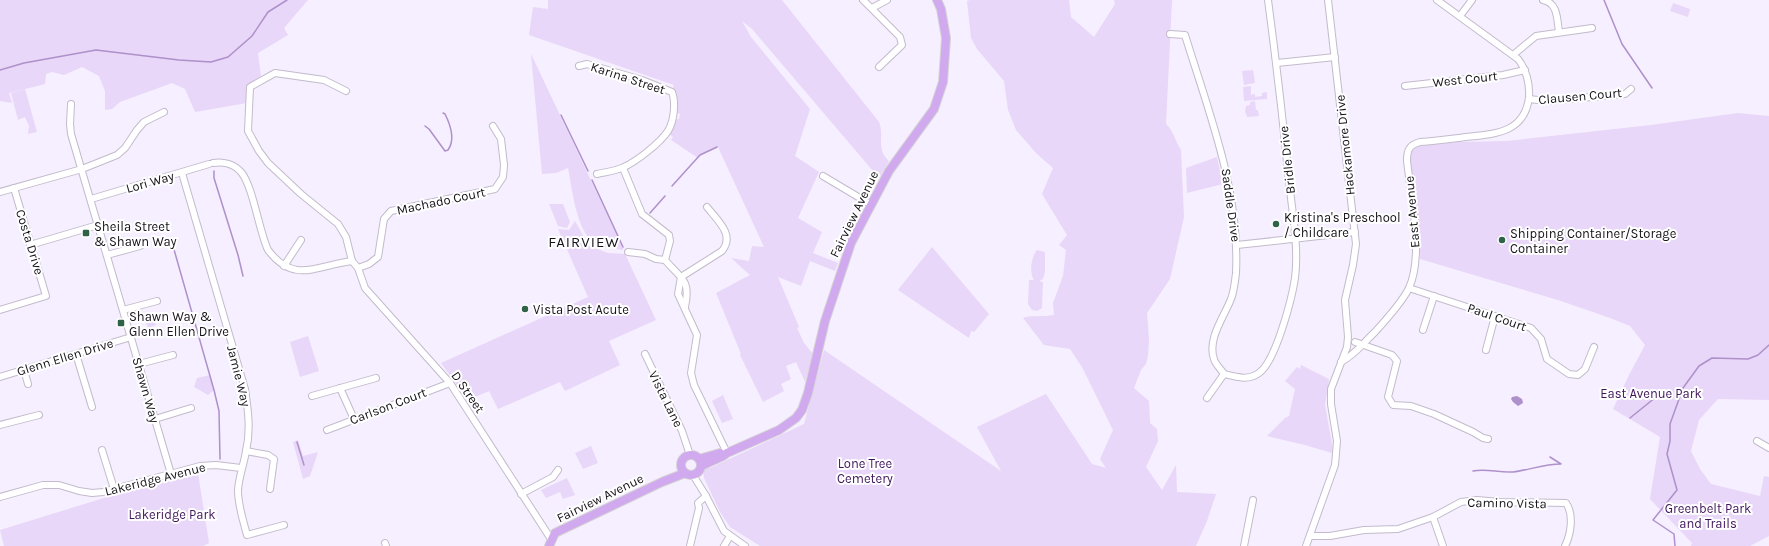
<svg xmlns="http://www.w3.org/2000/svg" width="1769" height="546" viewBox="0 0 1769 546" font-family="Karla,sans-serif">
	<rect width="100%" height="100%" fill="#f6efff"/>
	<g fill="#e8d7f8">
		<path d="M0,0H308L284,28L288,35L258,53L261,77L248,85L247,103L195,112L185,89L172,83L120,102L112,109L105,110V91L99,76L82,67L64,75L52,72L46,74L45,84L9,93L12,103L0,101Z"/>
		<path d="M548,0H782L879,122C885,138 875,148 889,161L879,178L752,29L742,21L751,37L810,109L795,156L819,172L798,218L822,232L813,253L838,263L835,271L810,261L801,286L778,277L799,327L797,328L804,343L813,354L805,382L796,362L786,366L791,379L781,384L784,391L763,402L740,355L741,354L716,293L750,275L731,258L749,261L752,246L764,247L718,147L700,155L698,158L671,140L673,137L669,134L676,119H679L680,114L677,113V97L673,87L674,85L529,35L533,7L548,9Z"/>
		<path d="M970,0H1069L1071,17L1094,37L1115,4L1114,0H1172L1166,124C1174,131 1175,141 1181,150L1184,217L1170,279L1147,313L1149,340L1148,355L1146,364L1141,370L1134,388L1149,401L1150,423L1157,429L1158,441L1146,467L1162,490L1176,465L1177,492L1216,494L1207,521L1196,546H760L730,527L720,512L704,478L703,471L704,468H710L804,424L824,350L1001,471L977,427L1046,394L1092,464L1106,468L1100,459L1113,430L1082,367L1070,349L1044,345L1023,318C1029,315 1045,317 1054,315L1053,303L1063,276L1066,250L1059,245L1067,235L1042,194L1053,168L1036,153L1016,130L1008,110L1004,81L977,49L971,38L967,1Z"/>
		<path d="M1673,3L1690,9L1688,17L1670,11Z"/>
		<path d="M531,54L623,248V250C613,248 602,248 594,242C576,231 572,187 568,168L556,173L542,174Z"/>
		<path d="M1253,70L1255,83L1244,85L1242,71Z"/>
		<path d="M1251,86V95L1255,94V97L1262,96V93L1267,92V99L1244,101L1243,87Z"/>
		<path d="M25,89L37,132L28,134L29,126L25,117L18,120L11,93Z"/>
		<path d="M1255,101L1256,110H1258L1259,116L1247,117L1245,111L1246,106L1250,105V102Z"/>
		<path d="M1738,113L1769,116V400L1718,399L1699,420L1691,451L1700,469L1711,484L1760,496L1764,476L1769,477V536L1750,546H1691L1692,543L1650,499L1660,437L1613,409L1629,375L1645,345L1630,326L1610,318L1561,301L1420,259L1410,156L1414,148L1419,146L1458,142L1507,141L1651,125Z"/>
		<path d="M1217,157L1223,184L1187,193L1186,168Z"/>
		<path d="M549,204H563L570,222L567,228L558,226Z"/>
		<path d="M575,221L589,246L608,253L625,254L656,320L609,341L620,365L565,391L560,382L498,409L489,391L468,400L441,363L588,297L558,229L569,230Z"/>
		<path d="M932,247L989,314L974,332L971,331L969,338L898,290Z"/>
		<path d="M1037,250L1045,252V272L1043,279L1039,281L1043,282L1042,308L1037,311L1032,310L1028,304L1029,280H1034C1029,273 1031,257 1037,250Z"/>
		<path d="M152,314L156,325L148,328L144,317Z"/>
		<path d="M308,336L319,371L300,377L290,342Z"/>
		<path d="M1301,365L1329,379L1325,405L1332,444V453L1305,445L1267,436L1285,418L1289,416L1295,389L1285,381L1297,367L1300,369Z"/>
		<path d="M210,375L214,390L208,395L194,387L197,378Z"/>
		<path d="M723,395L733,419L722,423L712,401Z"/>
		<path d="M298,440L303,456L318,452L310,476L303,479L293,442Z"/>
		<path d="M591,446L598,463L583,469L575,453Z"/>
		<path d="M198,473L209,543L203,546H4L0,530L146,485L163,483Z"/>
		<path d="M567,478L575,495L563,499L560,492L546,498L541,490Z"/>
	</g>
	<path fill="#ae90ca" d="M1517,396L1522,399L1523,403L1518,406L1513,402L1511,399L1512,397Z"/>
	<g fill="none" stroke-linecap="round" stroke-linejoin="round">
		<g stroke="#ae90ca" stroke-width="1.5">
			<path d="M1604,0L1622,44L1652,88"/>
			<path d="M0,70L24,63L96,50L179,60L211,62L228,57L252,36L268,12L287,0"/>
			<path d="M561,115L588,171"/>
			<path d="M425,126L429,129L445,151L448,150C456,139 450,124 445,114L443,113"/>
			<path d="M214,171V178L238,255L243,276"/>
			<path d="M592,180L623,247"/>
			<path d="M672,186L700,155L717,147"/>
			<path d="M650,213L665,196"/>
			<path d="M171,239L214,390L219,411L220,459"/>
			<path d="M1630,418L1656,397"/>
			<path d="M297,442L304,465"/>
			<path d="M1473,471C1486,468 1499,473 1513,472C1529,470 1544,464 1561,464L1550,457"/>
			<path d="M1675,546L1674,534L1653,520L1677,490L1667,454L1670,441V424L1683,388L1699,366L1712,358L1748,359L1758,355L1769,345"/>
		</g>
		<defs>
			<g id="minor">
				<path d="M863,0L900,37L902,45L879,67"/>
				<path d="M1543,0C1558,3 1557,19 1559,32"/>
				<path d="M872,8L887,0"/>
				<path d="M1460,16L1472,0"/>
				<path d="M1170,34L1185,35C1209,113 1240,190 1236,273C1235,281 1234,292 1231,299C1224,317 1207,339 1214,359C1215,364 1221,369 1224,374"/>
				<path d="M1513,55L1536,36L1592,28"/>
				<path d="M1277,63L1335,57"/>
				<path d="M579,66L587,64L642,80L672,92C676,103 674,121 668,131C660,143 637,161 624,167C616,171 606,172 597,174"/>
				<path d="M1405,86L1503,75L1525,70"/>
				<path d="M346,91L324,80L275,73L250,87L248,131L259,151L268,163L301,194L338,224L346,237L352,261L358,268L365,288L450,383L551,539"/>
				<path d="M1529,99L1547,101L1625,94L1631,89"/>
				<path d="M71,104L70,124L71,134L171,474"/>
				<path d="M213,163C223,161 234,164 241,172C253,186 259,231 268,250C294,285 318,265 352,261"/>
				<path d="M623,168L642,214L669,235L670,241L665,260"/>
				<path d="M182,173L245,389C248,410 251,430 246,451C244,464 239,476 238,490C238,506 243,520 247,535L284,525"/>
				<path d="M823,176L870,204"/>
				<path d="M0,192L82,169L117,155L125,148L137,130L144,122L164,112"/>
				<path d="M91,199L209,164"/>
				<path d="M30,245L98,225"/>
				<path d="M1237,245L1355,232"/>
				<path d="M628,252L645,254L656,259L665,260C681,279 691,279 685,307"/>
				<path d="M107,255L140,246"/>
				<path d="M284,266L301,240"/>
				<path d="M358,268L369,264L378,257L384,219L391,211L495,189L503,177L504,165L501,139L493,126"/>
				<path d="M681,277L678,294L697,335L691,373L694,385L727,453"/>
				<path d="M681,277L722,251C735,235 718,221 707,207"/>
				<path d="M1409,288L1531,328L1541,339L1547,359L1569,374L1578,375L1585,369L1594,347"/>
				<path d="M0,310L46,296L14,188"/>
				<path d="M123,310L157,301"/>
				<path d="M1423,330L1434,296"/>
				<path d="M1355,342L1392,355L1397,361L1388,397L1393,405L1411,406L1434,414L1473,432L1483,438L1488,439"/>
				<path d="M1486,350L1495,316"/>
				<path d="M76,354L92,407"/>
				<path d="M645,354L682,431L690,455"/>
				<path d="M1341,362C1356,354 1363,343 1375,332C1385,321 1403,301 1409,288C1424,255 1411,197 1407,161C1407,150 1409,145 1420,142C1435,141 1450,139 1466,137C1495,134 1525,133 1529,97C1530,84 1526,69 1518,59L1437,0"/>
				<path d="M139,364L173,355"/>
				<path d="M24,370L28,384"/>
				<path d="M1224,374C1236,377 1248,381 1259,373C1276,361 1292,298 1295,278C1299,247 1292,211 1289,181C1283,120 1276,60 1268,0"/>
				<path d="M0,377L131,337"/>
				<path d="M340,388L354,419"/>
				<path d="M312,396L376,378"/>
				<path d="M1207,398L1224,374"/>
				<path d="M155,419L191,408"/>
				<path d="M0,425L39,415"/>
				<path d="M327,430L450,383"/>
				<path d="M1757,441L1769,448"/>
				<path d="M102,450L114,489"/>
				<path d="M246,451L268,455L274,459L270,489"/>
				<path d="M693,475L706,496L724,531L745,546"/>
				<path d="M521,494L553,477L558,470"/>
				<path d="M0,497L43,485H59L79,491L92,493L103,492L200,466L216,465L241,468"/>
				<path d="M1433,517L1443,546"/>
				<path d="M1310,536H1330L1364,530L1398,529L1433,517L1461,502L1477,500L1500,502L1566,503C1574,514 1571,534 1565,546"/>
				<path d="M385,543L386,546"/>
				<path d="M690,546L699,508L698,503L706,496"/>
				<path d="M724,546L730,536"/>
				<path d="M1244,546L1253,500"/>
				<path d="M1306,546L1335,465L1337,441L1331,404V389L1347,347L1348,337L1345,300L1353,265L1356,244L1328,0"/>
			</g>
			<g id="major">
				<circle cx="691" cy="465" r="10"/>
				<path d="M699,459L720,453"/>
				<path d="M701,466L723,456L727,453L779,430L796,418L802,410L808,393L825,321L851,243L889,171L934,109L943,82L946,38L941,9L937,0"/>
				<path d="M549,546L555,533L662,482L685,473"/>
			</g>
		</defs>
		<use href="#minor" stroke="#c3bbcb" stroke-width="8"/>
		<use href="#major" stroke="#d5d4d5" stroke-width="10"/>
		<use href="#minor" stroke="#fff" stroke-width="6"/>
		<use href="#major" stroke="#d0a9ee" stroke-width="8"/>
	</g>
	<g fill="#2f6246" stroke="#fff" stroke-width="1.5">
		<circle cx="1276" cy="224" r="4"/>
		<rect x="82" y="229" width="8" height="8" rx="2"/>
		<circle cx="1502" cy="240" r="4"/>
		<circle cx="525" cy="309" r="4"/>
		<rect x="117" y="319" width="8" height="8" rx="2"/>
	</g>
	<g text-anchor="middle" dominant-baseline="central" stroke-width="4" stroke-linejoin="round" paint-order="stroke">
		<g font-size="13" fill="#151218" stroke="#fff">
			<text transform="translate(628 78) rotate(18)">Karina Street</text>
			<text transform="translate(1465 79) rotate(-6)">West Court</text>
			<text transform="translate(1580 96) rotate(-5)">Clausen Court</text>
			<text transform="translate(1345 145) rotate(-96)">Hackamore Drive</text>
			<text transform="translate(1287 160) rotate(-96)">Bridle Drive</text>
			<text transform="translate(150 182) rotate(-16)">Lori Way</text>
			<text transform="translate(441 201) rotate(-12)">Machado Court</text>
			<text transform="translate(1231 205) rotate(82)">Saddle Drive</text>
			<text transform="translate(1412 212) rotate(-95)">East Avenue</text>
			<text transform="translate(854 214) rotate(-64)">Fairview Avenue</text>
			<text transform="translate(30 242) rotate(73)">Costa Drive</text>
			<text transform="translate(1497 317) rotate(19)">Paul Court</text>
			<text transform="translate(65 357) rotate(-17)">Glenn Ellen Drive</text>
			<text transform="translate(239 376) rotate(76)">Jamie Way</text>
			<text transform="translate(146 390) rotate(74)">Shawn Way</text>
			<text transform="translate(468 392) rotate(55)">D Street</text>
			<text transform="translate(666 399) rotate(64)">Vista Lane</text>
			<text transform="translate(388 406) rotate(-21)">Carlson Court</text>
			<text transform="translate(155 479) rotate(-14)">Lakeridge Avenue</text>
			<text transform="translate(600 498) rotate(-26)">Fairview Avenue</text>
			<text transform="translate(1507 503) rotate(1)">Camino Vista</text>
		</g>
		<g font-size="13" fill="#151218" stroke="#fff" text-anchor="start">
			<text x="1284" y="217">Kristina's Preschool<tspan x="1284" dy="15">/ Childcare</tspan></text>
			<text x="94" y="226">Sheila Street<tspan x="94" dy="15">&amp; Shawn Way</tspan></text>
			<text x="1510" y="233">Shipping Container/Storage<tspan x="1510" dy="15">Container</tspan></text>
			<text x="533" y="309">Vista Post Acute</text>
			<text x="129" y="316">Shawn Way &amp;<tspan x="129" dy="15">Glenn Ellen Drive</tspan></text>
		</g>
		<g font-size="13" fill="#3e145a" stroke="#fff">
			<text x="1651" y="393">East Avenue Park</text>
			<text x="865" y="463">Lone Tree<tspan x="865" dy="15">Cemetery</tspan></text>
			<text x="1708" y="508">Greenbelt Park<tspan x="1708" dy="15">and Trails</tspan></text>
			<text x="172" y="514">Lakeridge Park</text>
		</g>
		<g font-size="15" letter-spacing="1" fill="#151218" stroke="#fff">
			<text x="584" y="242">FAIRVIEW</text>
		</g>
	</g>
</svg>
